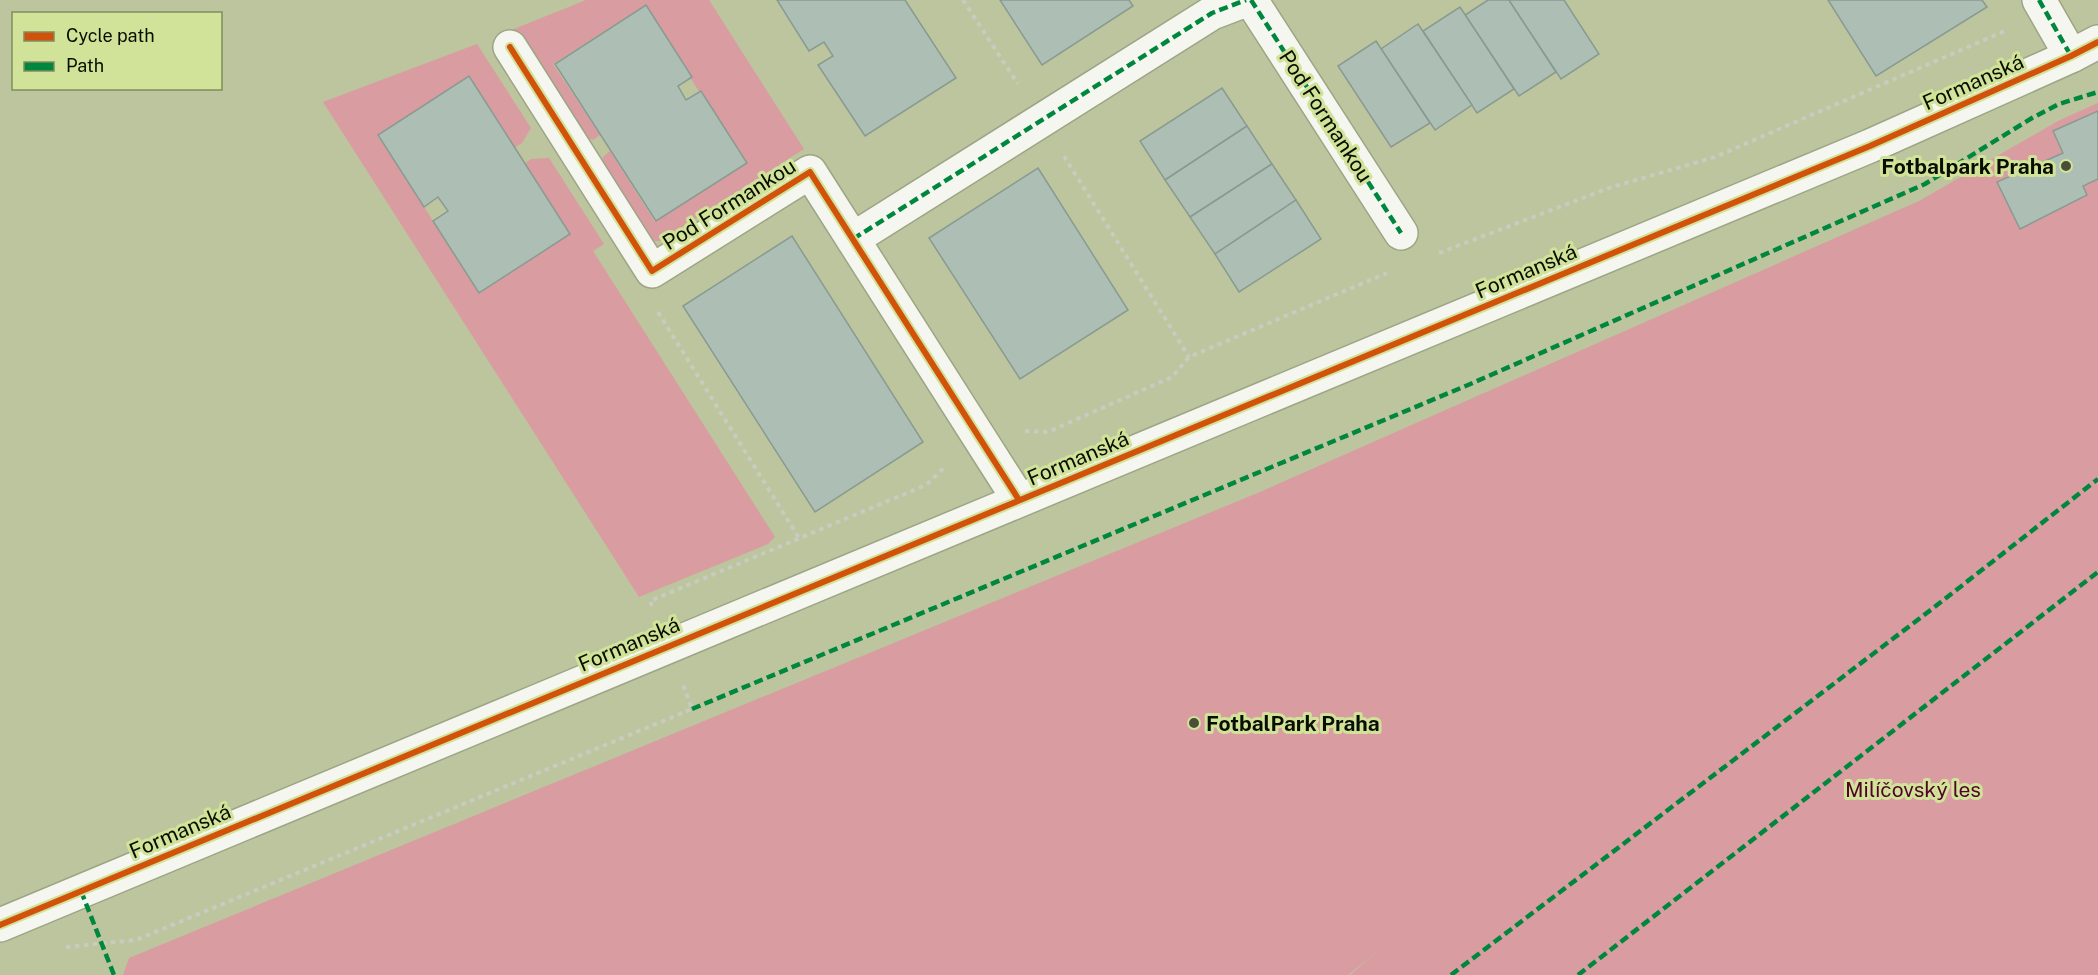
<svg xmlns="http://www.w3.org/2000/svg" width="2098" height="975" viewBox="0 0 2098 975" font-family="'Public Sans',sans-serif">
	<rect width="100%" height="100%" fill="#bcc59d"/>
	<g fill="#d99ca1">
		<path d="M586,0H709L804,149L660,241H646L600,164L604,156L610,151L655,222L745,163L644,6L553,64L600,135L593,140L581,135L509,31Z"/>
		<path d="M477,44L531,128L522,143L514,148L378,136L480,293L570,234L524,164L531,159L549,158L604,244L593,251L775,537L768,544L639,597L323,102Z"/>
		<path d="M2098,103V975H1350L1378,951L1348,975H123L129,958L1260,492L1919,201L2058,121Z"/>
	</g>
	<g fill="#adbeb5" stroke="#899b91" stroke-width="1.5">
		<path d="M777,0H905L956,78L865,136L818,65L833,56L824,42L809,51Z"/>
		<path d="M1000,0H1129L1133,6L1042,65Z"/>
		<path d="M1488,0H1509L1556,72L1519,96L1465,15Z"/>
		<path d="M1509,0H1564L1599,54L1561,79Z"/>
		<path d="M1828,0H1982L1987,7L1876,76Z"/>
		<path d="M646,5L692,77L678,86L686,100L701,91L747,163L656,221L555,64Z"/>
		<path d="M1460,7L1514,89L1477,113L1423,31Z"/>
		<path d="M1418,24L1472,105L1435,130L1381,49Z"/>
		<path d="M1376,41L1430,123L1391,147L1338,66Z"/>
		<path d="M469,76L570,234L479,293L433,221L448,211L438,197L424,207L378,135Z"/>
		<path d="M1222,88L1247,126L1165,180L1140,141Z"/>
		<path d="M2098,111V179L2083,186L2087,195L2020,229L1997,182L2063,153L2053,131Z"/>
		<path d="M1247,126L1272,164L1190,217L1165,180Z"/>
		<path d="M1272,164L1296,200L1215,254L1190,217Z"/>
		<path d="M1038,168L1128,310L1020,379L929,238Z"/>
		<path d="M1296,200L1321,239L1239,292L1215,254Z"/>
		<path d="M792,236L923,442L815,512L683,306Z"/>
	</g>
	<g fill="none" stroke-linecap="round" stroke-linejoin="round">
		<defs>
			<g id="minor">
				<path d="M1251,0L1401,233"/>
				<path d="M2039,0L2071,56"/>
				<path d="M510,47L652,271L810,172L1019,500"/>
				<path d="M853,239L1212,13L1246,0"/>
				<path d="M0,925L1870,146L2071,56L2098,42"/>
			</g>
		</defs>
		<use href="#minor" stroke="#9da585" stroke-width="36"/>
		<g stroke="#c8cbbf" stroke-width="4" stroke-dasharray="4.5 4.5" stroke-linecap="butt">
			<path d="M963,0L1018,84"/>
			<path d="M1064,156L1189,357"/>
			<path d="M1439,253L1609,188L1715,157L2007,30"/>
			<path d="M658,312L799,538"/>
			<path d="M1025,431L1048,432L1172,377L1189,357L1387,273"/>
			<path d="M652,606L650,601L926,485L946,466"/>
			<path d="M66,947L136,940L692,709L683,685"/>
		</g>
		<use href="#minor" stroke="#f5f6f0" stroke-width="33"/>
		<g stroke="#00873e" stroke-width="4.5" stroke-dasharray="9 4.5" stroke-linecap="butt">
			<path d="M1251,0L1401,233"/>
			<path d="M2039,0L2071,56"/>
			<path d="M853,239L1212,13L1246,0"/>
			<path d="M692,709L1468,385L1925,184L2032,118L2059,104L2098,92"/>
			<path d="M81,891L114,975"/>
			<path d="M1451,975L1932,609L2098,479"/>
			<path d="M1578,975L2098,572"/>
		</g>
		<defs>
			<g id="cycleway">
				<path d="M510,47L652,271L810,172L1019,500"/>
				<path d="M0,925L1870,146L2071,56L2098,42"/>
			</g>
		</defs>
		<use href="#cycleway" stroke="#d1e299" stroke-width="10"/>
		<use href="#cycleway" stroke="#d2520b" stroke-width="6"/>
	</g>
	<g fill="#484e37" stroke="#d1e299" stroke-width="2">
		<circle cx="2066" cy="166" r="6"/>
		<circle cx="1194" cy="723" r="6"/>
	</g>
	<g text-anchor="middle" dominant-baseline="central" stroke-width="6" stroke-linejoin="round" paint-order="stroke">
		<g font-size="21" fill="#090e00" stroke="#d1e299">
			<text transform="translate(1973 82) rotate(-24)">Formanská</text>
			<text transform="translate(1326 116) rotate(57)">Pod Formankou</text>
			<text transform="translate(729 204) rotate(-32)">Pod Formankou</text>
			<text transform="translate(1526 271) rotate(-23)">Formanská</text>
			<text transform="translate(1078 458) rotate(-23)">Formanská</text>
			<text transform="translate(629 644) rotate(-23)">Formanská</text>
			<text transform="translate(180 831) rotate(-23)">Formanská</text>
		</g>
		<g font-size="21" font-weight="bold" fill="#090e00" stroke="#d1e299" text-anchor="end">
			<text x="2054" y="166">Fotbalpark Praha</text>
			<text x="1206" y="723" text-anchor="start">FotbalPark Praha</text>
		</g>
		<g font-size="21" fill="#520129" stroke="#d1e299">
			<text x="1913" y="789">Milíčovský les</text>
		</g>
	</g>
	<rect x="12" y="12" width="210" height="78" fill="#d1e299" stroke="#818d5c" stroke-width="1.5"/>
	<rect x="24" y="32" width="30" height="9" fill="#d2520b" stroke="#818d5c" stroke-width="1.5"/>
	<text x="66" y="42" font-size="18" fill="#090e00">Cycle path</text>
	<rect x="24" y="62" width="30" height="9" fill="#00873e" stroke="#818d5c" stroke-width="1.5"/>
	<text x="66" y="72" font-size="18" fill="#090e00">Path</text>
</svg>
